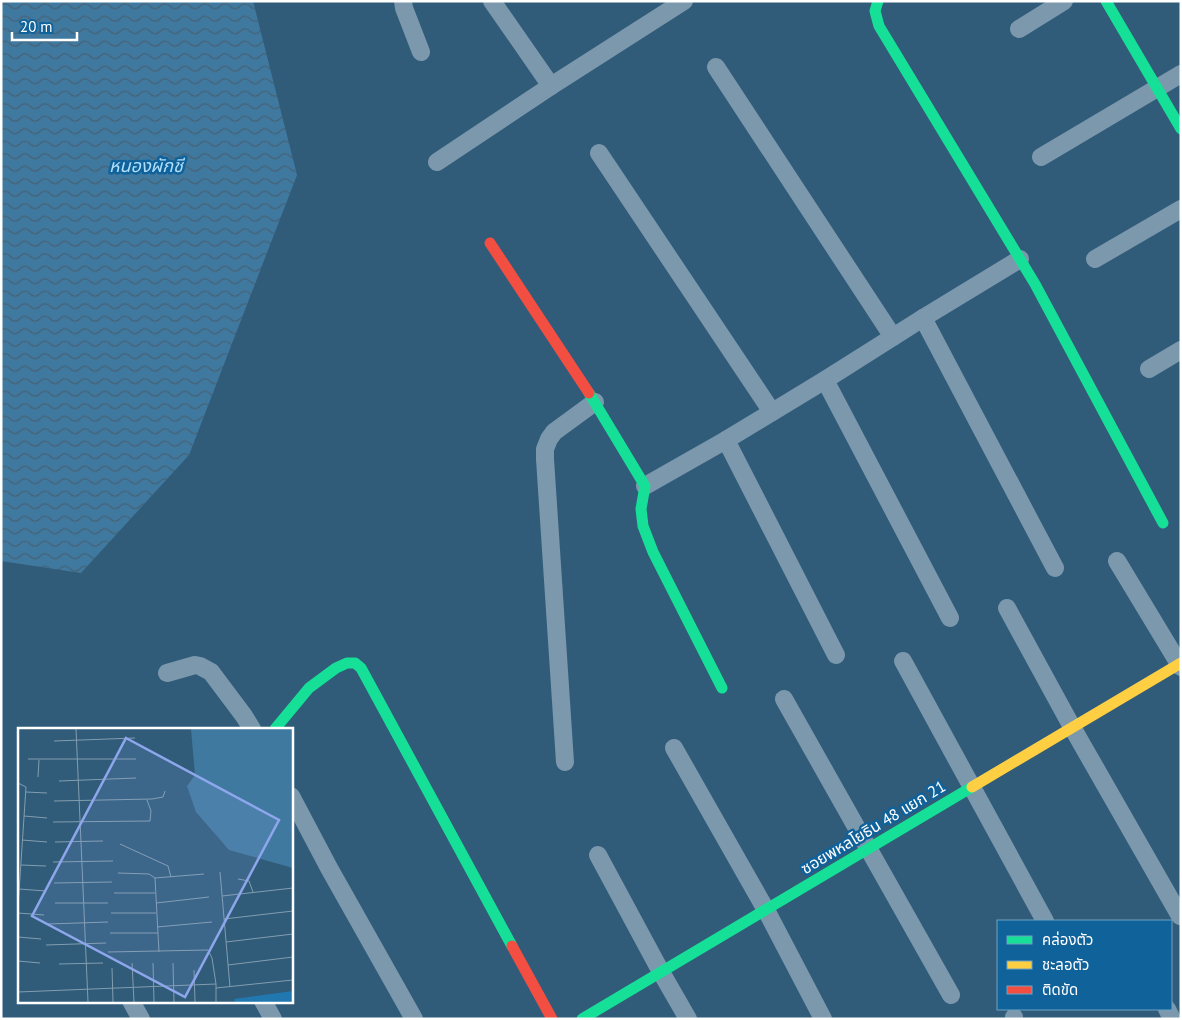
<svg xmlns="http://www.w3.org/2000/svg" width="1182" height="1020" viewBox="0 0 1182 1020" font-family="'PT Sans','Noto Sans Thai',sans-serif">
	<defs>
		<pattern id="water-waves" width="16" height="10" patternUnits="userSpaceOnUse" patternTransform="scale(1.25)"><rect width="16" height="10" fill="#40799f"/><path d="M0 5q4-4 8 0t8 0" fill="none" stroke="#466276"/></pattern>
	</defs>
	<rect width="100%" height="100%" fill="#305c7a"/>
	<path fill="url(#water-waves)" d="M1,1H253L297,175L189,455L81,573L1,561Z"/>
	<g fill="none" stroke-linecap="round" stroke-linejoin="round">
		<g stroke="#7b98ad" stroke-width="18">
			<path d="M403,1L404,8L421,52"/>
			<path d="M492,1L551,86"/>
			<path d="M1019,29L1064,1"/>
			<path d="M716,67L893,337"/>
			<path d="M599,153L772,412"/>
			<path d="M1041,157L1181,74"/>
			<path d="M437,162L551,86L684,1"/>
			<path d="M1095,259L1181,209"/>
			<path d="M923,318L1055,568"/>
			<path d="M1149,369L1181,350"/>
			<path d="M825,380L950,618"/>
			<path d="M726,440L836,655"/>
			<path d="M645,486L726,440L825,380L923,318L1020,259"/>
			<path d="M1117,561L1181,667"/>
			<path d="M1007,608L1072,727L1180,916"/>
			<path d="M903,661L1045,921"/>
			<path d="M167,673L195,665L200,666L211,672L244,716L252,729"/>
			<path d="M784,699L951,995"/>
			<path d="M674,748L766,910L823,1019"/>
			<path d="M565,762L545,459V449L549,439L554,432L595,402"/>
			<path d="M291,796L329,868L414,1019"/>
			<path d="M598,855L661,972L688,1019"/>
			<path d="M131,1001L141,1019"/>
			<path d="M263,1001L273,1019"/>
			<path d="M1167,1009L1172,1019"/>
			<path d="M1014,1017V1019"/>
		</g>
		<g stroke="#16e098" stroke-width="11">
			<path d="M878,1L875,11L879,26L1035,284L1163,523"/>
			<path d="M1106,1L1181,129"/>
			<path d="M589,393L645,486L641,509L643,526L653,552L722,688"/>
			<path d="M275,729L309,688L336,668L347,663H355L361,668L512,946"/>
			<path d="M582,1019L972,787"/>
		</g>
		<path stroke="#ffcf43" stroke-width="11" d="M972,787L1181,663"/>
		<g stroke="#f24e42" stroke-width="11">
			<path d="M490,243L589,393"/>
			<path d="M512,946L552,1019"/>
		</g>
	</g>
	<g text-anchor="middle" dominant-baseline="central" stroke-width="5" stroke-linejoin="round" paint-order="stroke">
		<g font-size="16" fill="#fff" stroke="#10629a">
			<text transform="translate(873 827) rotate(-31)">ซอยพหลโยธิน 48 แยก 21</text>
		</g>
		<g font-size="18" font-style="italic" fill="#b0defb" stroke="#10629a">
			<text x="146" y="165">หนองผักชี</text>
		</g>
	</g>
	<g transform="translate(18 728)">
		<rect width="275" height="275" fill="#305c7a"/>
		<path d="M275,263V274H217L216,271Z" fill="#2178b0"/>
		<path d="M173,1H275V140L211,122L178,84L169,58L177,47Z" fill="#40799f"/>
		<path fill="none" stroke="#839daf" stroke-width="1" d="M58,1L70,274M36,13L117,10M10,31H118M20,49L21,32M41,53L118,50M0,55L8,59L0,179M8,64L29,65M36,73L134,71L145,69L147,63M6,88L29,90M35,94L132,93L133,83L129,72M4,112L29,114M37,114L85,113M102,116L150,138L153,149M35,134L95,133M3,137L28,138M202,144L212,259M100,145L131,146L137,150L186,146M137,150L141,224M220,151L231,153L235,164M36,155L94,154M1,161L28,163M96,165H137M204,168L275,160M37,175H90M138,175L191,169M0,185L26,187M93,185H138M206,191L275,183M30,196L90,194M139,199L194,194M92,205H140M0,209L23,211M208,214L275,206M28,217L88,215M90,224L190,222L194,230L198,256M0,233L22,235M114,235L116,274M135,235L136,274M155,235L156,274M41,236L85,235M210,237L275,229M94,240L95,274M176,242L177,274M198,260L275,252M0,264L198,256V274"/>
		<path fill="#8ea6ec" fill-opacity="0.15" stroke="#8ea6ec" stroke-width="2.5" d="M108,10L261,92L167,269L14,188Z"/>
		<rect width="275" height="275" fill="none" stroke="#fff" stroke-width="2.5"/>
	</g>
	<rect width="1182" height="1020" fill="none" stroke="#ffffff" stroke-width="5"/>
	<rect x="997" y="920" width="175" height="90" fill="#10629a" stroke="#70a1c2"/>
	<rect x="1007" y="936" width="25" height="8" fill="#16e098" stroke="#70a1c2"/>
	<text x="1042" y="945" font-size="15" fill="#ffffff">คล่องตัว</text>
	<rect x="1007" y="961" width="25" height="8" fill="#ffcf43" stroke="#70a1c2"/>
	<text x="1042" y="970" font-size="15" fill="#ffffff">ชะลอตัว</text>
	<rect x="1007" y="986" width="25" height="8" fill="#f24e42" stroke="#70a1c2"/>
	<text x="1042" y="995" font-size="15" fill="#ffffff">ติดขัด</text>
	<path d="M12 32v8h65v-8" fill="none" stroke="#ffffff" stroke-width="2.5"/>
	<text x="20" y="32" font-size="15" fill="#ffffff" stroke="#10629a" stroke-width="4" paint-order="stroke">20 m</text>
</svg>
